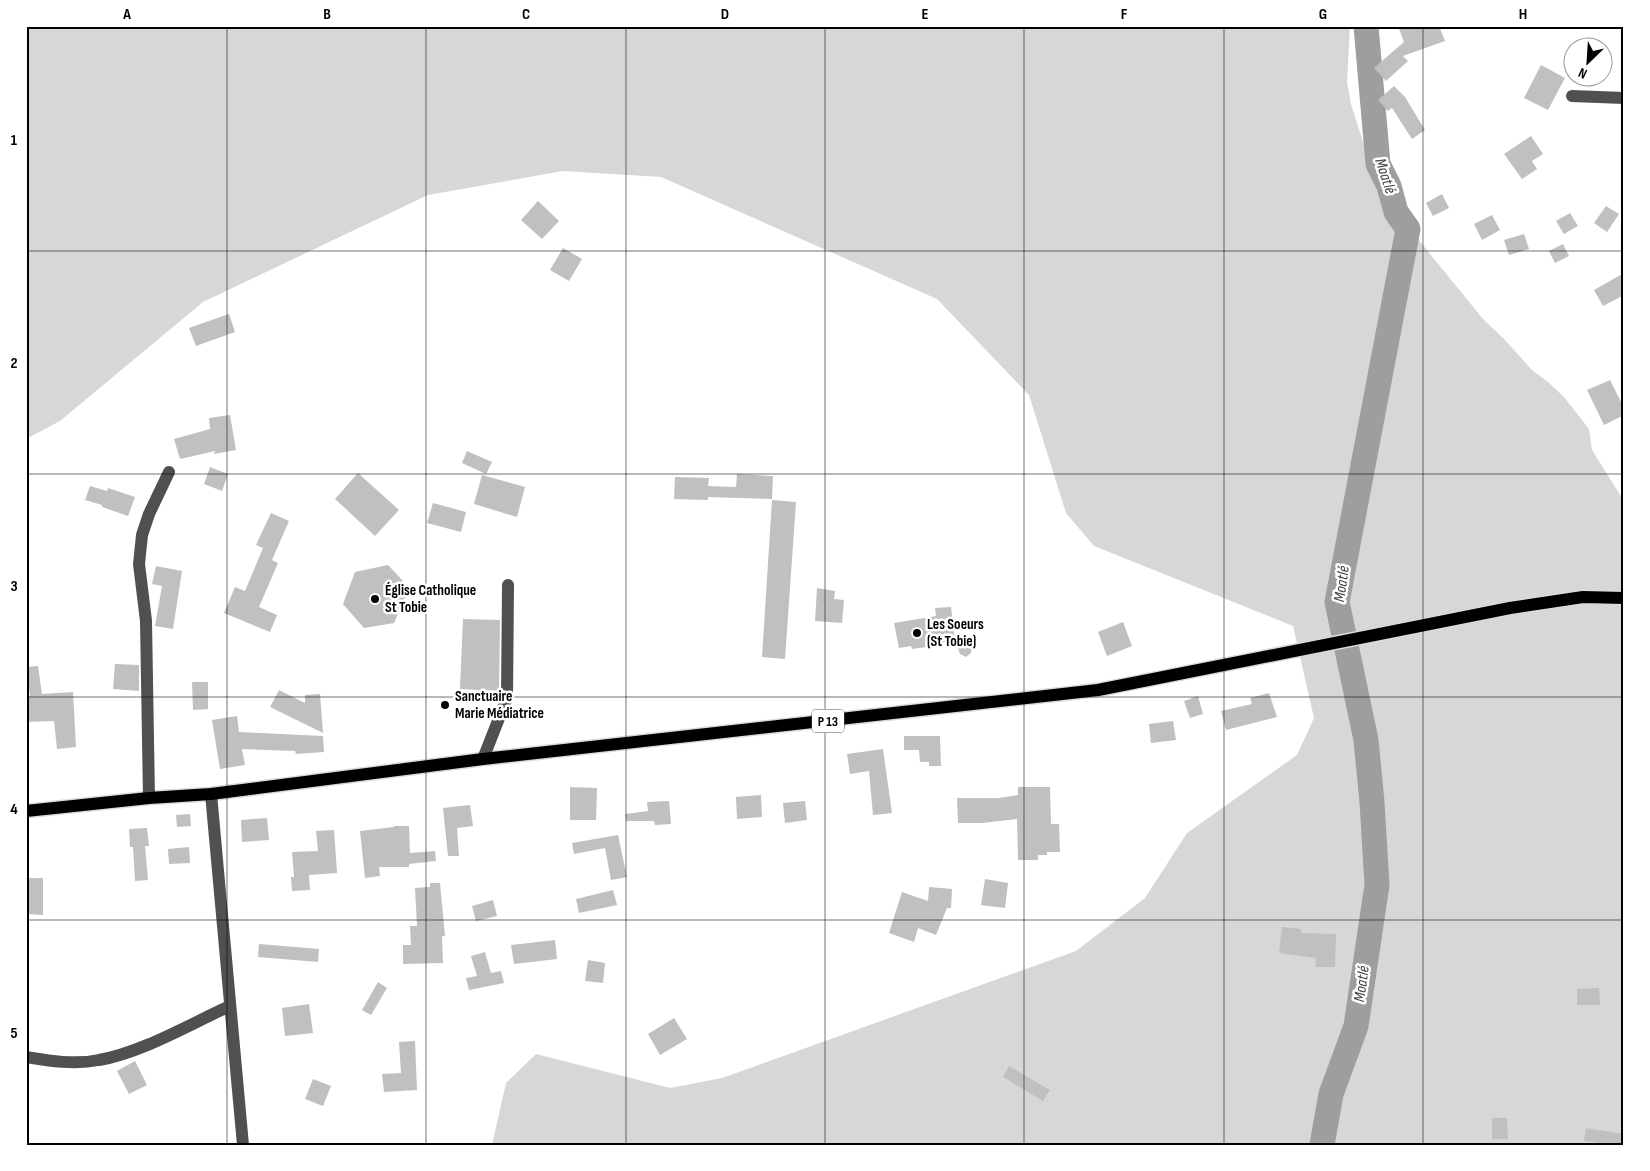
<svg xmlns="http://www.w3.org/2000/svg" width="1650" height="1171" viewBox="0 0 1650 1171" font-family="'Sofia Sans Condensed',sans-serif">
	<rect width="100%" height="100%" fill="#fff"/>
	<path fill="#d7d7d7" d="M26,26H1350L1347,82L1351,104L1364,145L1378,164L1389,186L1396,212L1483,319L1504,339L1532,370L1548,382L1564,397L1589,429L1592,450L1624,501V1145H492L506,1083L536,1054L670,1088L722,1078L1076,951L1145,898L1187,833L1297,755L1314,718L1293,626L1094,546L1066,513L1029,395L937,299L661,177L563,171L428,195L203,302L60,421L26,439Z"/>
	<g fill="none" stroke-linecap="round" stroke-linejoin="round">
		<path stroke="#9e9e9e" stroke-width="25" d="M1322,1145L1331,1094L1356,1026L1377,885L1372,802L1366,740L1337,602L1408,229L1396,212L1389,186L1378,164L1366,26"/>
	</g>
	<g fill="#c0c0c0">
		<path d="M1398,26H1439L1445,41L1403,56L1408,61L1386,81L1374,68L1404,42Z"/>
		<path d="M1541,65L1565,78L1548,110L1524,98Z"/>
		<path d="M1394,86L1405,97L1425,130L1412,139L1392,108L1388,111L1378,100Z"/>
		<path d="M1531,136L1543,154L1532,161L1537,169L1522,179L1504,154Z"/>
		<path d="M1442,194L1449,208L1433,216L1426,203Z"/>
		<path d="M538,201L559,221L542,239L521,220Z"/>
		<path d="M1606,206L1619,214L1607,232L1594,223Z"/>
		<path d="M1570,213L1578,226L1564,234L1556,221Z"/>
		<path d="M1492,215L1500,230L1482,240L1474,224Z"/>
		<path d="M1524,234L1529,249L1509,255L1504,240Z"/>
		<path d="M1563,244L1569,256L1555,263L1549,251Z"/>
		<path d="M563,248L582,259L569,281L550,270Z"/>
		<path d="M1624,273V295L1603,306L1594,290Z"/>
		<path d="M229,314L235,332L196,346L189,328Z"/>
		<path d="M1610,380L1624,408V415L1604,425L1587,390Z"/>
		<path d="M230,415L236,450L214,454L215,451L180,459L174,439L210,429L209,418Z"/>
		<path d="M467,451L492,462L486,474L462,463Z"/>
		<path d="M210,467L228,474L222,491L204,484Z"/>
		<path d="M358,473L399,510L375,536L335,499Z"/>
		<path d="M737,474L773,476L772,499L708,497V500L674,499L675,477L709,478L708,486L736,487Z"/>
		<path d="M482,475L525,487L517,517L474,504Z"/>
		<path d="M90,486L107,491L108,488L135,497L128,516L102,507V505L85,500Z"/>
		<path d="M772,500L796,502L785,659L762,657Z"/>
		<path d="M433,503L466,512L461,532L427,523Z"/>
		<path d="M271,513L289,521L272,560L278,563L259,607L277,615L270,632L224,613L235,587L245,591L263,548L256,545Z"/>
		<path d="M388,565L403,581L406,595L394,623L364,628L343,604L355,572Z"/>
		<path d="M156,566L182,571L173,629L155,626L162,586L152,584Z"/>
		<path d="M817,588L835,591L834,599L844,600L842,623L815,621Z"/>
		<path d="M951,607L955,642L926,645L927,647L912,649L911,646L899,648L894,623L936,616L935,608Z"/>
		<path d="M463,619L500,620L499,691L460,689Z"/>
		<path d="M1123,622L1132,646L1107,656L1098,632Z"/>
		<path d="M968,642L972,647L971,653L966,657L960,654L956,643Z"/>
		<path d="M115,664L139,665V691L113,689Z"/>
		<path d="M38,666L42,694L73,692L76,747L57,749L54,721L26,722V696H30L26,667Z"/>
		<path d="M192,682H208V709L193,710Z"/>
		<path d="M279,690L305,703V695L320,694L323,733L270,707Z"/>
		<path d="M1269,693L1277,717L1226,730L1221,711L1252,704L1250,698Z"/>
		<path d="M1198,696L1203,714L1190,718L1184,701Z"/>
		<path d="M237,716L239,732L323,736L324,752L296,754L295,751L242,749L245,765L220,769L212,720Z"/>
		<path d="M1173,721L1176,740L1151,743L1149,724Z"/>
		<path d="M904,736H940L941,766H929V762H920L919,750H904Z"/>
		<path d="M883,749L892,813L873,815L869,771L850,774L847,754Z"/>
		<path d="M570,787L597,788L596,820H570Z"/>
		<path d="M1018,787H1050L1051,824H1059L1060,852H1047V855H1038V860H1018L1017,819L982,823H958L957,798H999L1018,795Z"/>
		<path d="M761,795L762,817L737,819L736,797Z"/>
		<path d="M669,801L671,824L655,825L654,821H626L625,814L648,811L647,802Z"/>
		<path d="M805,801L807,820L785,823L783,803Z"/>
		<path d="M470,805L473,826L457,828L459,856H448L443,808Z"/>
		<path d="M190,814L191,826L177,827L176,815Z"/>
		<path d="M267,818L269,840L242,842L241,820Z"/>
		<path d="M394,826H409L410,853L435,851L436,861L409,864V867H379L380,876L365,878L360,831L394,827Z"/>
		<path d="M147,828L149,846H145L148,880L135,881L133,847H130L129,829Z"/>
		<path d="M334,830L337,873L309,875L310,890L292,891L291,877H294L292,852L318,851L316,831Z"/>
		<path d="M618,835L627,877L611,880L605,848L574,854L572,843Z"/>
		<path d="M189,847L190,863L169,864L168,849Z"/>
		<path d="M26,878H43V915L26,914Z"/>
		<path d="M985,879L1008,883L1005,908L981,905Z"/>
		<path d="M430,883H440L445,936H442L443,963L403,964V945H411L410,926H417L415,888L430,887Z"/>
		<path d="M929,887L952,889L951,908H947L936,935L918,928L914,942L889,933L902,892L928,901Z"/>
		<path d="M613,890L617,905L579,913L576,899Z"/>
		<path d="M493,900L497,916L476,921L472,906Z"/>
		<path d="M1282,927L1301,929V933L1336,934L1335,967H1315L1316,958L1279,953Z"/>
		<path d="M555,940L557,959L514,964L511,945Z"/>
		<path d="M259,944L319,949L318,962L258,957Z"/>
		<path d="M485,952L491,973L501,971L504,983L469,990L466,978L477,976L471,956Z"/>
		<path d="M588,960L605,963L603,983L585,981Z"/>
		<path d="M378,982L387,988L371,1015L362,1010Z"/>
		<path d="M1599,988L1600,1005H1577V989Z"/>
		<path d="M309,1004L313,1033L285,1036L282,1008Z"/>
		<path d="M674,1018L687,1039L660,1055L648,1034Z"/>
		<path d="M415,1041L417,1090L384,1092L382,1074L401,1073L399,1042Z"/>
		<path d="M135,1061L147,1085L129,1094L117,1071Z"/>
		<path d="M1009,1066L1050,1090L1043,1101L1003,1077Z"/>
		<path d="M313,1079L331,1086L323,1106L305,1099Z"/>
		<path d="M1492,1118H1507L1508,1139H1492Z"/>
		<path d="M1586,1128L1624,1134V1145H1601V1143L1584,1141Z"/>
	</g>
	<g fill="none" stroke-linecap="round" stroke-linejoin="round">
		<defs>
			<path id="major" d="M26,811L149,798L211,794L483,759L1098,690L1510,608L1583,597L1624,598"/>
		</defs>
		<use href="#major" stroke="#dbdbdb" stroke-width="15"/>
		<g stroke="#505050" stroke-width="12">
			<path d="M1572,96L1624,98"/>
			<path d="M483,759L507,698L508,585"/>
			<path d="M211,794L243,1145"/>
			<path d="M149,798L146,621L139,564L142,535L149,514L169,472"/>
			<path d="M26,1057C50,1061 75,1065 99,1060C141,1053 190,1024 230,1006"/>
		</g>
		<use href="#major" stroke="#000" stroke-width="12"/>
	</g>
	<path fill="none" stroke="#000" stroke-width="1" stroke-opacity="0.55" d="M227,26V1145M426,26V1145M626,26V1145M825,26V1145M1024,26V1145M1224,26V1145M1423,26V1145M26,251H1624M26,474H1624M26,697H1624M26,920H1624"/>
	<g fill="#000" stroke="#fff" stroke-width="2">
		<circle cx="375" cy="599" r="5"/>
		<circle cx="917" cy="633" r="5"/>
		<circle cx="445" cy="705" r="5"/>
	</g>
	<g text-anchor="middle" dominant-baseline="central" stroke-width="5" stroke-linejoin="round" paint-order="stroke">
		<rect fill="#fff" stroke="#4c4c4c" stroke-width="1" x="812" y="709.5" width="32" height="23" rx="4"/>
		<g font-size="14" font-weight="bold" fill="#000">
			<text x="828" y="721">P 13</text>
		</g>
		<g font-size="15" font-weight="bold" fill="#000" stroke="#fff" text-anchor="start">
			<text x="385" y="590">Église Catholique<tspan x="385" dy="17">St Tobie</tspan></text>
			<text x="927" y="624">Les Soeurs<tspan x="927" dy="17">(St Tobie)</tspan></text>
			<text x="455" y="696">Sanctuaire<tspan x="455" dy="17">Marie Médiatrice</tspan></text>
		</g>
		<g font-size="16" font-style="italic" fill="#3f3f3f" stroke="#fff">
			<text transform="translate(1385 176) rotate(72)">Moatlé</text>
			<text transform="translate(1342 584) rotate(-82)">Moatlé</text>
			<text transform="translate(1362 984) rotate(-82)">Moatlé</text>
		</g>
	</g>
	<rect width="1650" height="1171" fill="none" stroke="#ffffff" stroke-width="55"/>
	<g transform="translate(1588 62) rotate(205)"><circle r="24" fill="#ffffff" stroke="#999999"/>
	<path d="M0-4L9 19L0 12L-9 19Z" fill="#000000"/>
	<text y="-8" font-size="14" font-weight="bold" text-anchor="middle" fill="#000000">N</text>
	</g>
	<rect x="28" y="28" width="1594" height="1116" fill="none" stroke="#000" stroke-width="2"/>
	<g font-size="16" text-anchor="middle" font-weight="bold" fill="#000">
		<text x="127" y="19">A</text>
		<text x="327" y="19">B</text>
		<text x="526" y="19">C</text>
		<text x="725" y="19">D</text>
		<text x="925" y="19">E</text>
		<text x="1124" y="19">F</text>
		<text x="1323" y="19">G</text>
		<text x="1523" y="19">H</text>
		<text x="14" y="145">1</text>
		<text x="14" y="368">2</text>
		<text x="14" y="591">3</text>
		<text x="14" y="814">4</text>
		<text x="14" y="1038">5</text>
	</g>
</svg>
